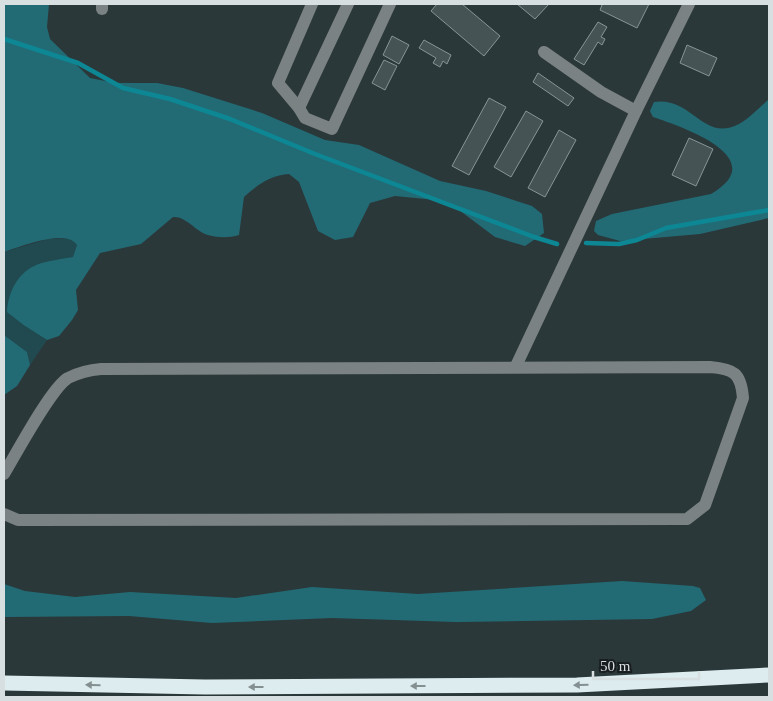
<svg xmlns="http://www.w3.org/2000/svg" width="773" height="701" viewBox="0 0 773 701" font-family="Georgia,serif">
	<rect width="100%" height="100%" fill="#2b383a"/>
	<path fill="#204a50" d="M67,238L74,240L77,245L73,257L34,266L25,326L47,340L30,365L27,352L4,335V252L48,239Z"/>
	<g fill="#226b75">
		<path d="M4,4H49L47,27L50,39L90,78L115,83H157L183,88L262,113L325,140L359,145L440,181L486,191L532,206L542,214L544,233L525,246L495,237L459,210L436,200L395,196L370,203L353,237L335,240L318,231L299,182L289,174C271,175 257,185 244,197L239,235C229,238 219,238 208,235C195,231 186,216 173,217L141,244L100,253L76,290L78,310L72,320L59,336L47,340L25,326L7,312C8,294 16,275 34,266C44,261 62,259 73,257L77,245C66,228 20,247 4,252Z"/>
		<path d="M769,99V218L700,234L620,241L598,235L594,231L596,221L612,214L711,194C773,158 683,127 653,117L650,111L654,102C692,96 703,143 739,124C750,118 760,107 769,99Z"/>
		<path d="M4,335L27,352L30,365L17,386L4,395Z"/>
		<path d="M622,581L693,586L700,588L706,600L691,611L652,619L456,622L332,618L212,623L129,616L4,617V584L25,591L75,597L130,592L236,598L312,587L418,594Z"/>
	</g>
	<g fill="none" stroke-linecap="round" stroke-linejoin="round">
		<g stroke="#0e8795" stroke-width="4.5">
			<path d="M4,39L78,63L123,88L170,99L230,119L315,154L534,237L557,244"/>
			<path d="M586,243L619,244L637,240L666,228L769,210"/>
		</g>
	</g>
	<g fill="#465355" stroke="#869597">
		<path d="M437,4H462L500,36L484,56L431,11Z"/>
		<path d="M517,4H549L535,19Z"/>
		<path d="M600,4H649L637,28L600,10L602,5Z"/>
		<path d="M598,22L607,27L601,37L605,39L602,45L598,42L584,65L574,59Z"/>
		<path d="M392,36L409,45L399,64L383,55Z"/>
		<path d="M424,40L451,55L447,64L443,61L440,67L433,63L436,58L419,48Z"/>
		<path d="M687,45L717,58L709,76L680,63Z"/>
		<path d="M384,60L397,66L385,90L372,83Z"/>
		<path d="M538,73L574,98L568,106L533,82Z"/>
		<path d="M489,98L506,107L469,175L452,166Z"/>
		<path d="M526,111L543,121L511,177L494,167Z"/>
		<path d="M559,130L576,140L545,197L528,188Z"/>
		<path d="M689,138L713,149L696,186L672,175Z"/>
	</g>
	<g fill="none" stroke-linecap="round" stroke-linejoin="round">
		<g stroke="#7b8283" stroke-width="12">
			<path d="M102,4V9"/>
			<path d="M312,4L278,83L299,108L305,118L332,129L390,4"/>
			<path d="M544,52L601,92L636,111"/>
			<path d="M299,108L348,4"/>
			<path d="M516,366L636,111L689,4"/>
			<path d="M4,474C16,454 51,388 68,378C78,373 89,370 101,369L710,367C734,369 741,373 743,398L705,505L687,519L18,520L4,514"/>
		</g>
		<path stroke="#ddecef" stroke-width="15" d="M4,683L205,687L577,685L769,675"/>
	</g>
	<defs><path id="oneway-solid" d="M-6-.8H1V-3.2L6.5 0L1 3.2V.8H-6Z" transform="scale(1.25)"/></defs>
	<g fill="#848f91">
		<use href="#oneway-solid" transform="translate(93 685) rotate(-179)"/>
		<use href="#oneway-solid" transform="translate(581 685) rotate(178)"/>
		<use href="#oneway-solid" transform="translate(418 686) rotate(180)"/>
		<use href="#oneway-solid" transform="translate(256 687) rotate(180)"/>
	</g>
	<rect width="773" height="701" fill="none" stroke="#d8dfe1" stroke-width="10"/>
	<path d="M593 671v8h106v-8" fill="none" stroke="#d8dfe1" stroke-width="2.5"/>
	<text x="600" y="671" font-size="15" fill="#d8dfe1" stroke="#181e1f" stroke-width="4" paint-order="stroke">50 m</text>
</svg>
